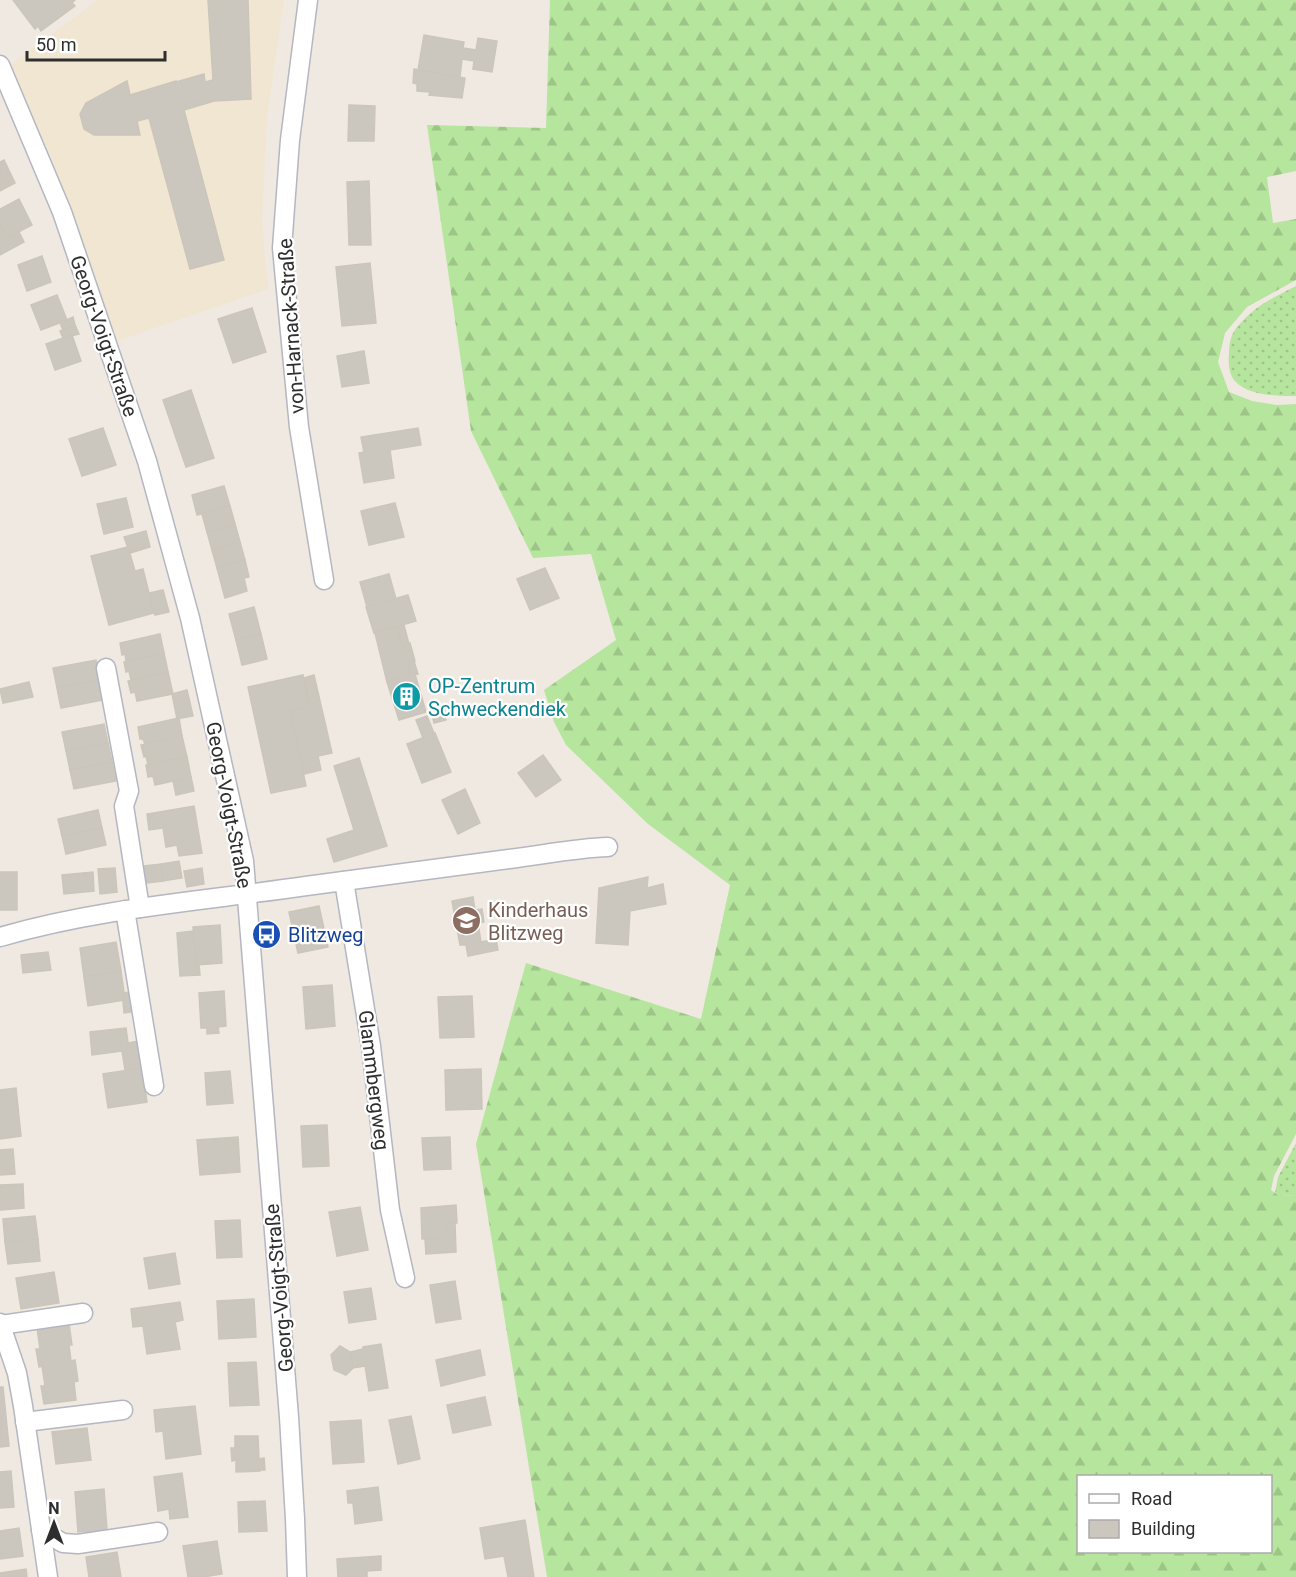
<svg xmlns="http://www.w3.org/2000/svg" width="1296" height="1577" viewBox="0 0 1296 1577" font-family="Roboto,sans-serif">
	<defs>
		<pattern id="grass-dots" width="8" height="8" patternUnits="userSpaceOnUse" patternTransform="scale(1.5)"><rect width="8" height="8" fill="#b6e59e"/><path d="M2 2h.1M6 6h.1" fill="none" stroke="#9dc588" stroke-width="1.8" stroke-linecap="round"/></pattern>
		<pattern id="forest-firs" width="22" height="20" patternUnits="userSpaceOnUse" patternTransform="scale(1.5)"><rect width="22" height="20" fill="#b6e59e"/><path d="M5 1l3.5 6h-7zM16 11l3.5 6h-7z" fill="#9dc588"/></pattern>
	</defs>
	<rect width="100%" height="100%" fill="#efe9e1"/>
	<path fill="#f0e6d1" d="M98,0H284L267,117L262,221L268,289L117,341L64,201L9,66Z"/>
	<g fill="url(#grass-dots)">
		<path d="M1296,286V396C1277,396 1243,396 1232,377C1229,371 1228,361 1229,354C1229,343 1231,333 1239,325C1256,305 1273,298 1296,286Z"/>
		<path d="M1296,1143V1195L1279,1196L1275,1193L1278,1177Z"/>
	</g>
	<path fill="url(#forest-firs)" fill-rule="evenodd" d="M550,0H1296V171L1267,177L1273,223L1296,219V280L1247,307L1225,333L1218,362L1229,392L1252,401L1277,405L1296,404V1134L1274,1176L1271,1190L1279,1196L1296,1195V1577H547L476,1144L526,963L701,1019L730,885L648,824L566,745L554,722L544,690L616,640L591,554L533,558L471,431L427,125L546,128ZM1078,1476H1270V1552H1078Z"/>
	<g fill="#cbc7bf" stroke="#cbc5ba" stroke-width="1.5">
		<path d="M13,0H75L72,3L75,6L41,31L38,26L35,29Z"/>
		<path d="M208,0H248L251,99L214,101L184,110L224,260L190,269L149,118L137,121L140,135H94L84,129L80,114L86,103L127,81L130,95L176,81V82L204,74L205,82L213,80Z"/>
		<path d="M424,35L464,42L463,48L476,50L478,38L497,41L492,72L473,69L474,61L462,59L460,77L418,70Z"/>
		<path d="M414,69L465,78L462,98L429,95L430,92L417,91V84L413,83Z"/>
		<path d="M349,105L375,106L374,141H348Z"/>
		<path d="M4,160L15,183L0,191V162Z"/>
		<path d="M369,181L371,245H349L347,182Z"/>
		<path d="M19,199L32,225L7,238L0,224V209Z"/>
		<path d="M0,224L7,238L19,232L24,242L0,255Z"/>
		<path d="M42,256L51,282L27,291L18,265Z"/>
		<path d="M370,263L376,323L342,326L336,267Z"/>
		<path d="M57,295L67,320L41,330L31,305Z"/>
		<path d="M252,308L266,352L233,363L218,319Z"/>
		<path d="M73,317L75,325L63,330L60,323Z"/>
		<path d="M75,325L79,334L63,338L60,331Z"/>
		<path d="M72,335L81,361L55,370L46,344Z"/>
		<path d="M364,351L369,383L342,387L337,356Z"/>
		<path d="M191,390L214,458L186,467L163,400Z"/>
		<path d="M103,428L116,465L82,476L69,439Z"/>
		<path d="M418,428L421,445L390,450L394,478L364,483L359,453L364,452L361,437Z"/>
		<path d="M224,486L230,506L197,515L192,495Z"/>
		<path d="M126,498L133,527L104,534L97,504Z"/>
		<path d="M395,503L404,537L369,545L361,511Z"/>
		<path d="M230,506L235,524L207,532L202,514Z"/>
		<path d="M235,524L240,542L212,550L207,532Z"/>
		<path d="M146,531L150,547L130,553L124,537Z"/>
		<path d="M240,542L245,560L217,568L212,550Z"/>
		<path d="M128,547L135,571L143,569L154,613L109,625L91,556Z"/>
		<path d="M245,560L249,577L244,578L247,591L225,598L217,568Z"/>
		<path d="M545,568L559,598L530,610L517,579Z"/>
		<path d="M389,574L396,599L367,607L360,582Z"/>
		<path d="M163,590L169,612L155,615L149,593Z"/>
		<path d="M408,595L416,621L374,633L366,607Z"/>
		<path d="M254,607L261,634L236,640L229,614Z"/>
		<path d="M404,625L409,644L402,646L397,627Z"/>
		<path d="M397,627L402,646L410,643L415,661L407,663L410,675L387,682L375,633Z"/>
		<path d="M160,634L164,653L126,661L125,654L122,655L120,643Z"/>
		<path d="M261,634L267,659L242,665L236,640Z"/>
		<path d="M164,653L168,672L131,680L129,671L126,672L124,662Z"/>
		<path d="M96,660L100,680L57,688L53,668Z"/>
		<path d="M414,661L418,674L410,675L407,663Z"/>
		<path d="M168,672L173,694L137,701L135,692L131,693L128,681Z"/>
		<path d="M415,674L426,712L399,720L387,682Z"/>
		<path d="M303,675L310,707L290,711L306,786L271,793L248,687Z"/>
		<path d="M314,675L332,753L318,756L321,770L304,774L290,711L310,707L304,678Z"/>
		<path d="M100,680L103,700L61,708L57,688Z"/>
		<path d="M29,682L33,697L3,703L0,689Z"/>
		<path d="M187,690L193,716L177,719L172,694Z"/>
		<path d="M444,708L446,720L434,723L431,710Z"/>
		<path d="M427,716L434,733L423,738L416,720Z"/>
		<path d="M179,718L182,736L145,744L143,739H140L138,727Z"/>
		<path d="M104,724L108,743L66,751L62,732Z"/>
		<path d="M435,733L451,772L422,783L407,744Z"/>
		<path d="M182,736L187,757L148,765L146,756L144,757L141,745Z"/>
		<path d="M108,743L112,762L70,770L66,751Z"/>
		<path d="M543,755L561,780L536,797L518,773Z"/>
		<path d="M187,757L191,777L155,785L153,776L148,777L146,765Z"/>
		<path d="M359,758L387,846L334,862L327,839L354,830L334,766Z"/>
		<path d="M112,762L116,781L74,789L70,770Z"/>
		<path d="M191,777L194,791L176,795L173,781Z"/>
		<path d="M465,789L480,823L458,834L442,800Z"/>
		<path d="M194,806L202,853L179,856L177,845L166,847L163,828L149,830L147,814Z"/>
		<path d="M98,810L102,828L62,836L58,819Z"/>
		<path d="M102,828L106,845L66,854L62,836Z"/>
		<path d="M179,861L182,878L163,881L161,864Z"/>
		<path d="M161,864L163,881L147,883L144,866Z"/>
		<path d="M115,868L117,892L100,894L98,869Z"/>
		<path d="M202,868L204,884L187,887L184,871Z"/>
		<rect x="0" y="872" width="17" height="38"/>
		<path d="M93,872L94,891L64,894L62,875Z"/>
		<path d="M648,877L647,888L663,884L666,904L630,911L628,945L596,943L599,888Z"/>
		<path d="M473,897L475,910L482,909L484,922L478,923L481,942L496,939L498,950L468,956L466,945H460L452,901Z"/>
		<path d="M319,906L328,947L298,953L289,912Z"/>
		<path d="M220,925L222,963L196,965L193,927Z"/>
		<path d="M193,931L196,965H199L200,975L180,976L177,933Z"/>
		<path d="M116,942L121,971L84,977L80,948Z"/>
		<path d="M48,952L51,970L23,973L21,955Z"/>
		<path d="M121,971L125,1000L88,1006L84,977Z"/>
		<path d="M332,985L335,1026L306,1029L303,987Z"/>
		<path d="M134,991L137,1011L124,1013L123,1001L125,1000L124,993Z"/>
		<path d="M224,991L226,1026L218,1027L219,1033L207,1034V1028H201L199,993Z"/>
		<path d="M472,996L474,1037L440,1038L438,997Z"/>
		<path d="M126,1028L129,1050L92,1055L90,1032Z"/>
		<path d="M139,1041L142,1068L125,1070L122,1051L129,1050L128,1043Z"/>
		<path d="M142,1068L147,1102L108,1108L103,1074Z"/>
		<path d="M481,1069L482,1109L446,1110L445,1070Z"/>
		<path d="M230,1071L233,1103L207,1105L205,1073Z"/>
		<path d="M16,1088L21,1136L0,1139V1090Z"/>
		<path d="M327,1125L329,1166L303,1167L301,1126Z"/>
		<path d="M238,1137L240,1172L200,1175L197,1140Z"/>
		<path d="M450,1137L451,1169L424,1170L422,1138Z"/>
		<path d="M13,1149L15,1174L0,1175V1150Z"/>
		<path d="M23,1184L24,1208L0,1210V1185Z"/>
		<path d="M456,1205L457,1223H446V1238L422,1239L421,1208Z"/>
		<path d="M360,1207L368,1250L337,1256L329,1212Z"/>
		<path d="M35,1216L38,1239L5,1242L3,1219Z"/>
		<path d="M240,1220L242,1257L217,1258L215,1221Z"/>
		<path d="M446,1223H455L456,1252L426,1254L425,1239L446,1238Z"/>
		<path d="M38,1239L40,1261L8,1264L5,1242Z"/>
		<path d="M175,1253L180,1284L149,1289L144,1258Z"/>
		<path d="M54,1272L59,1303L21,1309L16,1278Z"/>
		<path d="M455,1281L461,1319L436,1323L430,1285Z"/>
		<path d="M371,1288L376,1319L349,1323L344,1292Z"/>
		<path d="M254,1299L256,1337L219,1339L217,1301Z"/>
		<path d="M180,1302L183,1320L175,1322L180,1349L147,1354L143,1326L133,1327L131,1309Z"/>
		<path d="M69,1324L72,1345H69L71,1361L75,1360L78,1381L74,1382L76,1400L44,1404L41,1386H45L42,1366L39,1367L36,1349H40L37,1328Z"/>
		<path d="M381,1344L388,1388L369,1391L365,1366L353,1368L350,1352L363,1349V1347Z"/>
		<path d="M340,1346L350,1352L353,1368L346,1375L334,1370L331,1355Z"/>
		<path d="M480,1350L485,1375L441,1386L436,1360Z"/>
		<path d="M256,1362L259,1405L230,1406L228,1363Z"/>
		<path d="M0,1387H3L9,1446L0,1447Z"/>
		<path d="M485,1397L491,1425L453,1433L447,1405Z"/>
		<path d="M195,1406L201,1454L166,1459L163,1431L156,1432L154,1410Z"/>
		<path d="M411,1416L420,1459L398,1464L389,1420Z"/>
		<path d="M361,1420L364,1462L333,1464L330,1422Z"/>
		<path d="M87,1428L91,1460L56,1464L52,1432Z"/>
		<path d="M235,1436H258L259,1459L264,1458L265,1470H260V1471L236,1472V1460L232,1461L231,1448H235Z"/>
		<path d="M11,1471L14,1507L0,1508V1472Z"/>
		<path d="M182,1473L188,1517L170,1519L169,1509L158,1511L154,1477Z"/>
		<path d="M378,1487L382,1520L355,1524L353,1503H348L347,1491Z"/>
		<path d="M104,1489L107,1530L78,1532L75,1492Z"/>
		<path d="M265,1501L267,1531L239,1532L238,1502Z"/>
		<path d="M525,1520L534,1577H508L504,1556L485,1559L480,1528Z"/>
		<path d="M19,1528L23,1556L0,1559V1531Z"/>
		<path d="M217,1541L222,1574L203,1577H188L183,1546Z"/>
		<path d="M117,1552L121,1577H89L86,1557Z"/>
		<path d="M381,1556V1570L367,1571V1577H338L337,1559Z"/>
		<path d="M26,1569L27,1577H0V1573Z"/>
	</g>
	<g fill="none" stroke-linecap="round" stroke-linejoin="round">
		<defs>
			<g id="minor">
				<path d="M308,0L290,140L282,248L299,427L324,580"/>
				<path d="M0,65L62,212L147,461L190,618L244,861L289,1417L295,1519L297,1577"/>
				<path d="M106,668L129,791L124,806L140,908"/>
				<path d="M344,881L371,1046L390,1210L405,1278"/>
				<path d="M125,910L154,1086"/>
				<path d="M0,937C100,908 203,901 306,886C373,877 441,868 509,859C542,855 575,848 608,847"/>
				<path d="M0,1323L17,1373L23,1406L48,1577"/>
				<path d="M0,1325L83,1313"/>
				<path d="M25,1422L123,1410"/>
				<path d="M41,1530L63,1543L78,1544L158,1532"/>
			</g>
		</defs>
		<use href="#minor" stroke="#b4b7c1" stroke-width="21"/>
		<use href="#minor" stroke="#fff" stroke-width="18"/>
	</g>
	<defs>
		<symbol id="building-disc" viewBox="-11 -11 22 22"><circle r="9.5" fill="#0f9aa8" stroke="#fff"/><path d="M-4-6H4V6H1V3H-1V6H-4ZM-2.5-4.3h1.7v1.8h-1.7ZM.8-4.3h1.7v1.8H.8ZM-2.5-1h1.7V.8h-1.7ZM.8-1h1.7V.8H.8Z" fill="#fff"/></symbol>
		<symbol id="school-disc" viewBox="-11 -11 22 22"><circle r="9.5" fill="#8d6e63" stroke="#fff"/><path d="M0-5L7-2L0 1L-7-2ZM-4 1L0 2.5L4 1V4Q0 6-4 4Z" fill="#fff"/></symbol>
		<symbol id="bus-disc" viewBox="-11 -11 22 22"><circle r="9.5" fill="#1a4fb4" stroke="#fff"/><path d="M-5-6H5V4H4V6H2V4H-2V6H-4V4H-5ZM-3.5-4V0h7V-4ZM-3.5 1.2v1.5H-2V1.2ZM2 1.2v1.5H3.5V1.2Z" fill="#fff"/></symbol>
	</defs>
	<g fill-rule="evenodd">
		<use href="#building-disc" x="390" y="680" width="33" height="33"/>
		<use href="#school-disc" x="450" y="904" width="33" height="33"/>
		<use href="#bus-disc" x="250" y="918" width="33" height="33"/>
	</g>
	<g text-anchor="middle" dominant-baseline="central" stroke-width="4.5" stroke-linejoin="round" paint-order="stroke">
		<g font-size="20" fill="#2e2e2e" stroke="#fff">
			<text transform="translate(291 326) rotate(-94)">von-Harnack-Straße</text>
			<text transform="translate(104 336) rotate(71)">Georg-Voigt-Straße</text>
			<text transform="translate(229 805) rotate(79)">Georg-Voigt-Straße</text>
			<text transform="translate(374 1080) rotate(83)">Glammbergweg</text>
			<text transform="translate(279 1288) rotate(-95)">Georg-Voigt-Straße</text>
		</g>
		<g font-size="20" fill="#0d838f" stroke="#fff" text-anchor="start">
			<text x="428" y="686">OP-Zentrum<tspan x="428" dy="23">Schweckendiek</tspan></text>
		</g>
		<g font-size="20" fill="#785e54" stroke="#fff" text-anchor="start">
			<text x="488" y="910">Kinderhaus<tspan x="488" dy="23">Blitzweg</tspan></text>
		</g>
		<g font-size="20" fill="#164399" stroke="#fff" text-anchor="start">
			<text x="288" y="935">Blitzweg</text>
		</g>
	</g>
	<rect x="1077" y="1475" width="195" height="78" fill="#ffffff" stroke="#ababab" stroke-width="1.5"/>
	<rect x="1089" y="1494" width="30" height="9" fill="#ffffff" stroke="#ababab" stroke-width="1.5"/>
	<text x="1131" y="1505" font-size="18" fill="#2e2e2e">Road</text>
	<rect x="1089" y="1520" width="30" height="18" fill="#cbc7bf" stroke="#ababab" stroke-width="1.5"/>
	<text x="1131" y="1535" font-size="18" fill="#2e2e2e">Building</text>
	<g transform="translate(54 1523)" stroke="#ffffff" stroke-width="4.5" paint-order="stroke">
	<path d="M0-4.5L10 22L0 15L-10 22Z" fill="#2e2e2e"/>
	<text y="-9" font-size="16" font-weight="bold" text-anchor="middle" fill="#2e2e2e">N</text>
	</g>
	<path d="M27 51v9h138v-9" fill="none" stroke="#2e2e2e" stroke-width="3"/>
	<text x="36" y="51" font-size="18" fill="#2e2e2e" stroke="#ffffff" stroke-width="4.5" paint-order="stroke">50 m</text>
</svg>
